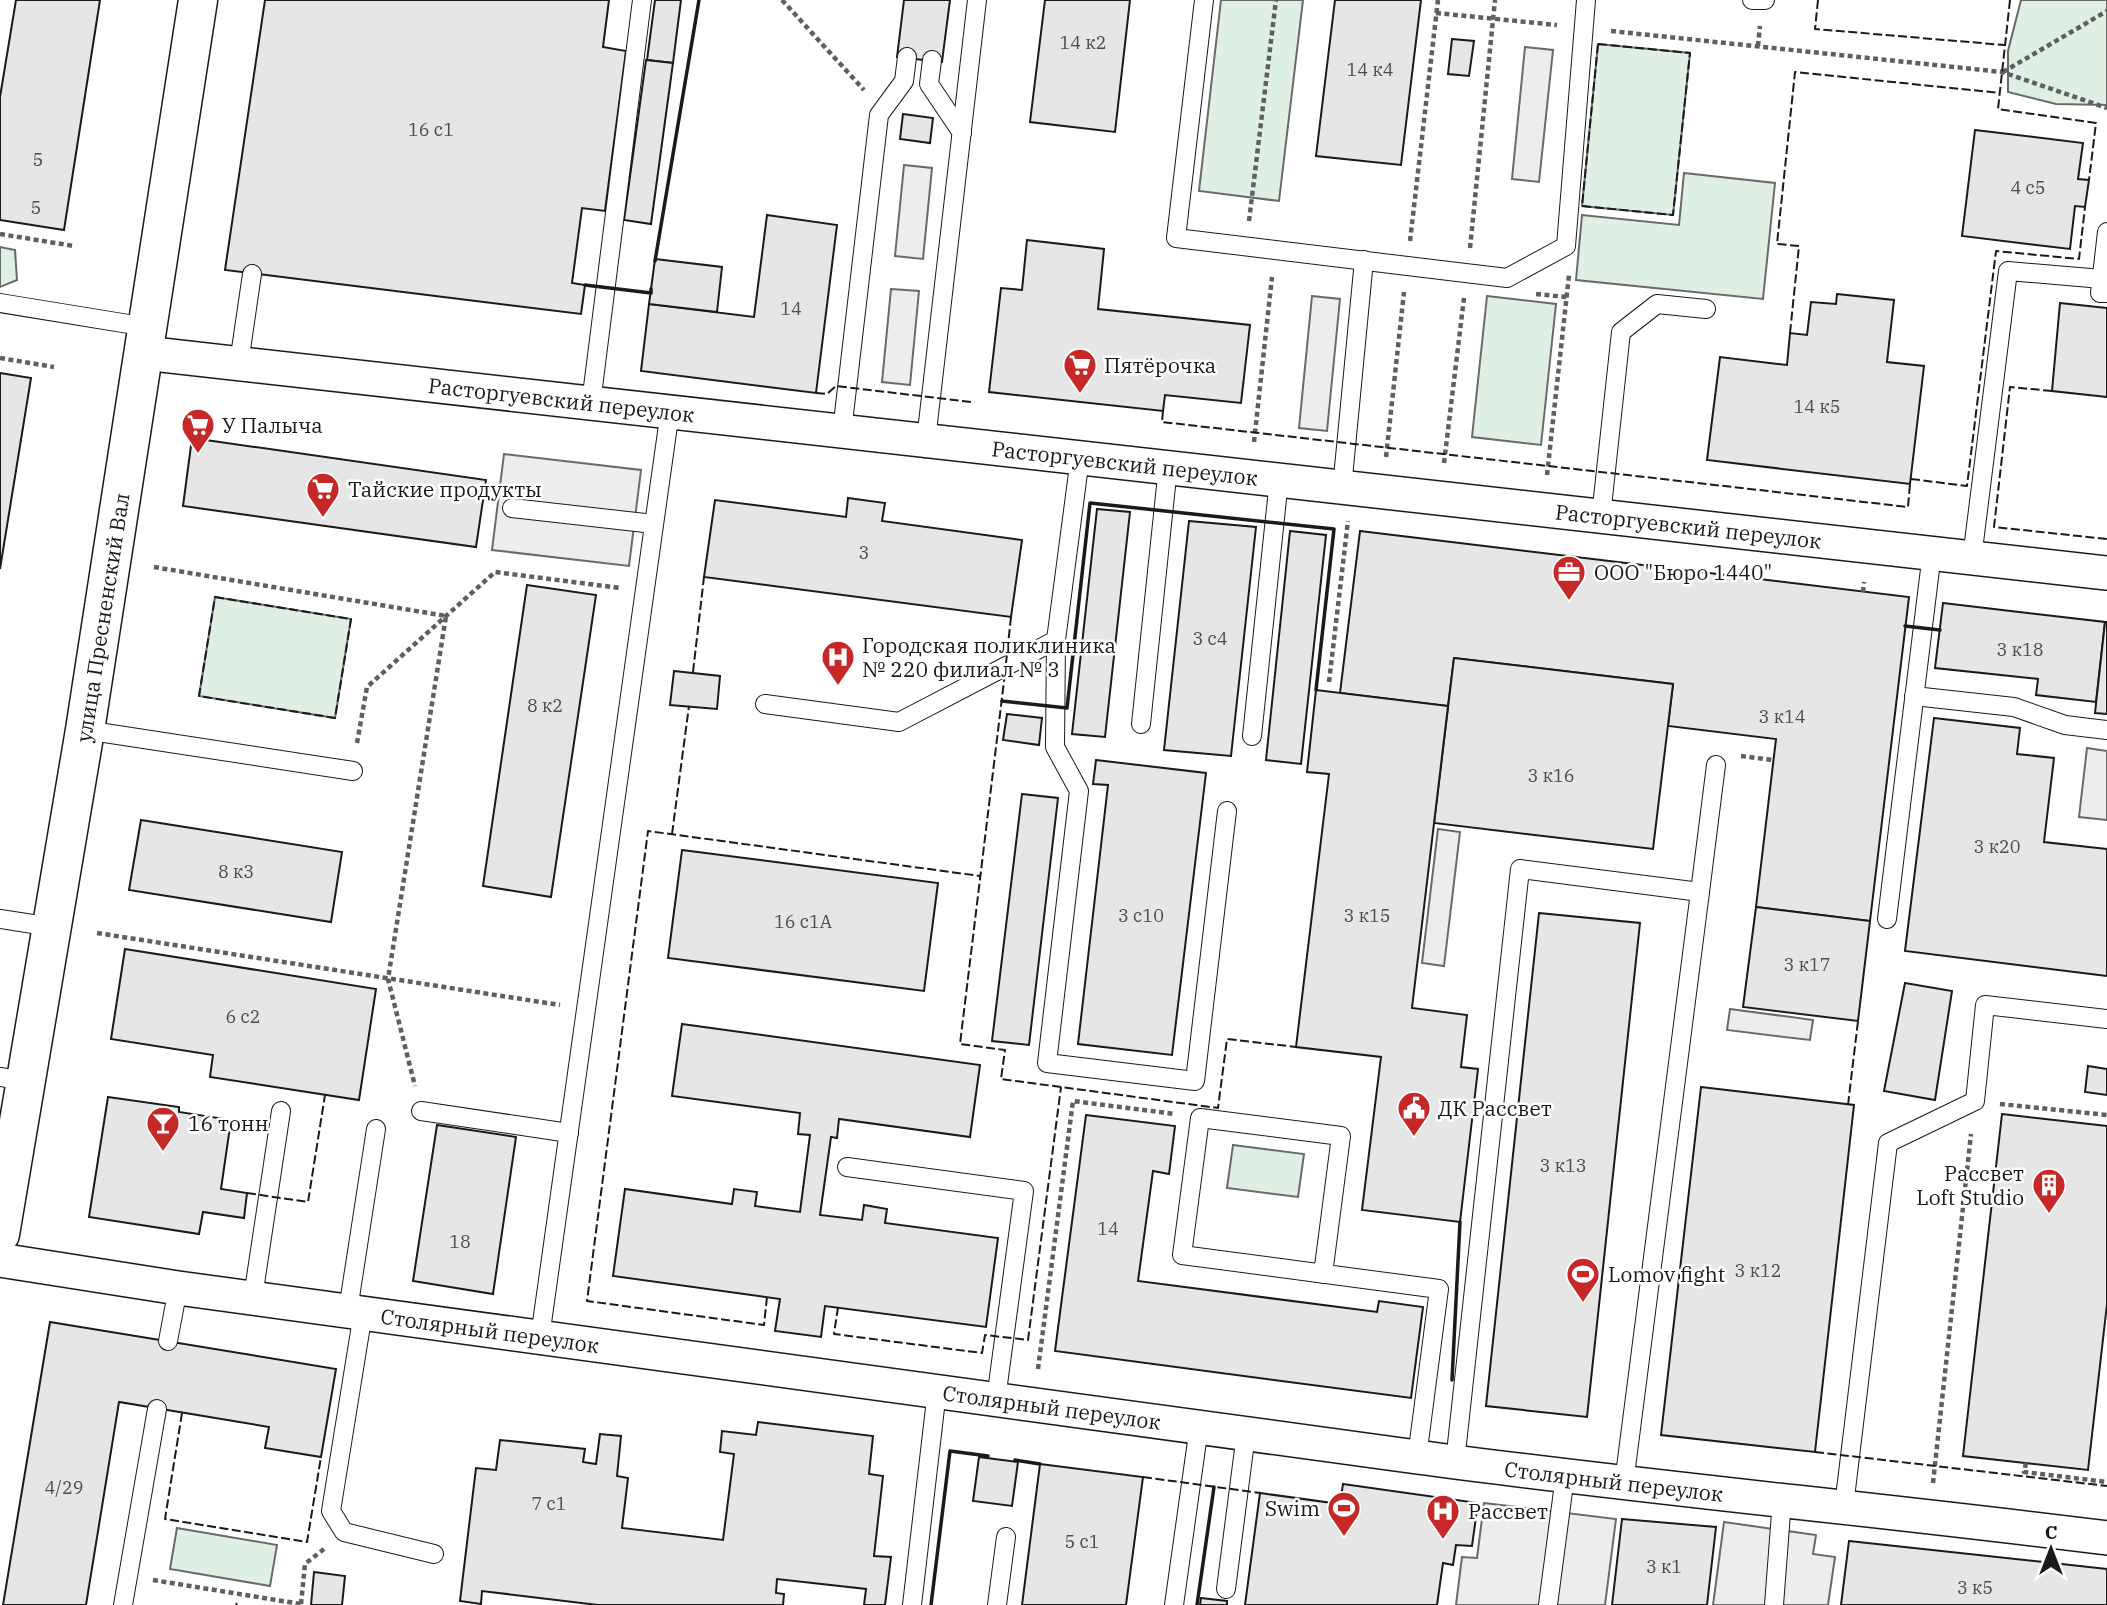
<svg xmlns="http://www.w3.org/2000/svg" width="2107" height="1605" viewBox="0 0 2107 1605" font-family="'IBM Plex Serif',serif">
	<rect width="100%" height="100%" fill="#fff"/>
	<g fill="#e0efe3" stroke="#6a6a6a" stroke-width="2">
		<path d="M1221,0H1303L1279,201L1199,191Z"/>
		<path d="M2021,0H2107V105L2056,104L2008,92V51Z"/>
		<path d="M1598,44L1690,53L1673,215L1582,206Z"/>
		<path d="M1684,173L1775,183L1763,299L1576,280L1582,215L1679,225Z"/>
		<path d="M0,247L15,250L17,280L0,287Z"/>
		<path d="M1487,296L1556,304L1541,445L1472,437Z"/>
		<path d="M215,597L351,619L335,718L199,696Z"/>
		<path d="M1233,1145L1304,1154L1298,1197L1227,1188Z"/>
		<path d="M177,1528L277,1545L270,1586L170,1569Z"/>
	</g>
	<g fill="#ededed" stroke="#6a6a6a" stroke-width="2">
		<path d="M1525,47L1553,50L1539,182L1512,179Z"/>
		<path d="M904,165L932,168L923,259L895,256Z"/>
		<path d="M891,289L919,291L910,385L882,382Z"/>
		<path d="M1312,296L1340,299L1327,431L1299,428Z"/>
		<path d="M504,454L641,470L629,566L492,550Z"/>
		<path d="M2087,748L2107,751V820L2079,817Z"/>
		<path d="M1438,829L1460,832L1444,966L1422,963Z"/>
		<path d="M1730,1009L1813,1020L1810,1040L1727,1030Z"/>
		<path d="M1484,1503L1616,1519L1605,1605H1456L1462,1557L1477,1558Z"/>
		<path d="M1724,1522L1816,1535L1813,1554L1835,1557L1828,1605H1713Z"/>
	</g>
	<g fill="#e6e6e6" stroke="#1a1a1a" stroke-width="2">
		<path d="M16,0H100L64,230L0,220V97Z"/>
		<path d="M265,0H609L603,47L626,51L605,211L582,208L572,283L585,285L581,314L225,270Z"/>
		<path d="M655,0H681L673,63L647,60Z"/>
		<path d="M904,0H950L942,62L897,57Z"/>
		<path d="M1045,0H1130L1115,132L1030,122Z"/>
		<path d="M1335,0H1421L1401,165L1316,156Z"/>
		<path d="M1452,39L1474,41L1469,76L1448,74Z"/>
		<path d="M646,60L673,63L651,224L624,220Z"/>
		<path d="M903,114L933,118L930,143L900,139Z"/>
		<path d="M1975,130L2083,143L2078,179L2089,180L2085,207L2075,206L2070,249L1962,236Z"/>
		<path d="M767,215L837,225L816,393L641,371L649,304L754,317Z"/>
		<path d="M1027,240L1104,249L1098,309L1250,325L1241,403L1165,395L1163,411L989,392L1001,288L1022,290Z"/>
		<path d="M655,259L722,267L717,312L649,304Z"/>
		<path d="M1837,294L1894,300L1887,362L1924,366L1910,484L1707,460L1720,357L1787,365L1790,333L1807,335L1811,302L1836,304Z"/>
		<path d="M2060,303L2107,308V397L2052,391Z"/>
		<path d="M0,373L31,378L0,569Z"/>
		<path d="M192,438L486,480L476,547L183,506Z"/>
		<path d="M848,498L885,503L882,521L1022,540L1011,617L704,577L715,500L846,517Z"/>
		<path d="M1097,509L1130,512L1105,737L1072,734Z"/>
		<path d="M1189,521L1256,527L1231,756L1164,750Z"/>
		<path d="M1290,531L1326,535L1301,764L1266,760Z"/>
		<path d="M1360,531L1909,597L1870,921L1756,907L1776,739L1668,726L1673,684L1454,658L1448,706L1340,693Z"/>
		<path d="M527,585L596,595L551,897L483,886Z"/>
		<path d="M1943,603L2105,622L2096,702L2036,695L2038,679L1935,668Z"/>
		<path d="M2105,622H2107V714L2095,713Z"/>
		<path d="M1454,658L1673,684L1653,849L1434,823Z"/>
		<path d="M674,671L720,676L717,709L670,705Z"/>
		<path d="M1316,690L1448,706L1412,1008L1467,1015L1461,1067L1478,1069L1460,1222L1362,1210L1381,1057L1296,1047L1329,774L1307,772Z"/>
		<path d="M1007,714L1042,718L1039,745L1003,740Z"/>
		<path d="M1934,718L2020,728L2017,754L2054,758L2044,842L2107,849V976L1905,951Z"/>
		<path d="M1096,760L1206,773L1172,1055L1078,1044L1108,785L1093,784Z"/>
		<path d="M1022,794L1058,798L1029,1045L992,1041Z"/>
		<path d="M141,820L342,852L331,922L129,890Z"/>
		<path d="M682,850L938,883L924,991L668,958Z"/>
		<path d="M1756,907L1870,921L1858,1021L1743,1007Z"/>
		<path d="M1539,913L1640,923L1587,1417L1486,1406Z"/>
		<path d="M125,949L376,989L359,1100L210,1077L213,1055L111,1039Z"/>
		<path d="M1905,983L1952,991L1935,1100L1884,1091Z"/>
		<path d="M682,1024L980,1065L970,1137L839,1119L837,1138L831,1137L820,1215L862,1220L864,1205L887,1209L885,1223L998,1238L986,1327L825,1306L821,1337L775,1331L780,1299L613,1276L625,1189L732,1204L734,1189L757,1192L755,1206L800,1212L810,1135L798,1134L800,1113L672,1096Z"/>
		<path d="M2088,1066L2107,1069V1095L2085,1092Z"/>
		<path d="M1701,1087L1854,1105L1815,1452L1661,1435Z"/>
		<path d="M108,1097L179,1107V1112L231,1120L221,1189L247,1193L244,1218L203,1212L199,1234L89,1217Z"/>
		<path d="M2002,1114L2107,1126V1304L2088,1470L1963,1456Z"/>
		<path d="M1086,1115L1175,1126L1169,1174L1153,1171L1138,1281L1377,1312L1379,1301L1423,1307L1411,1398L1055,1351Z"/>
		<path d="M437,1125L516,1137L493,1294L413,1281Z"/>
		<path d="M50,1322L336,1369L321,1457L265,1448L269,1427L119,1402L86,1605H3Z"/>
		<path d="M758,1422L873,1436L869,1474L883,1476L874,1556L891,1557L885,1605H864L866,1589L777,1579L776,1593L784,1594L783,1605H598L482,1591L481,1604L460,1601L476,1468L496,1470L500,1440L585,1449L583,1462L596,1464L600,1434L621,1436L617,1476L628,1478L622,1528L723,1540L734,1454L720,1452L722,1431L756,1435Z"/>
		<path d="M979,1457L1018,1462L1012,1506L973,1501Z"/>
		<path d="M1040,1464L1143,1477L1126,1605H1022Z"/>
		<path d="M1343,1484L1478,1503L1472,1546L1456,1545L1453,1565L1443,1563L1437,1605H1245L1260,1493L1340,1504Z"/>
		<path d="M1622,1519L1716,1527L1707,1605H1612Z"/>
		<path d="M1849,1541L2107,1569V1605H1841Z"/>
		<path d="M314,1572L345,1576L342,1605H311Z"/>
		<path d="M1201,1598L1227,1601V1605H1200Z"/>
	</g>
	<g fill="none" stroke-linecap="round" stroke-linejoin="round">
		<defs>
			<g id="service">
				<path d="M1204,0L1176,238L1507,278L1566,246L1586,0"/>
				<path d="M1752,0H1765"/>
				<path d="M932,60L929,84L962,133"/>
				<path d="M2107,232L2100,293H2107"/>
				<path d="M0,303L147,327"/>
				<path d="M239,363L252,274"/>
				<path d="M591,403L642,0"/>
				<path d="M842,431L879,115L904,81L907,57"/>
				<path d="M926,440L977,0"/>
				<path d="M1080,458L1056,640L1055,747L1079,791L1047,1063L1195,1081L1227,811"/>
				<path d="M1342,488L1364,260"/>
				<path d="M512,508L654,524"/>
				<path d="M1601,516L1621,332L1657,304L1706,309"/>
				<path d="M1972,558L2008,271L2102,279"/>
				<path d="M1914,696L2014,707L2065,725L2107,730"/>
				<path d="M765,704L899,722L1056,640"/>
				<path d="M1141,724L1168,467"/>
				<path d="M85,730L353,771"/>
				<path d="M1252,736L1279,480"/>
				<path d="M1700,892L1716,765"/>
				<path d="M0,919L52,927"/>
				<path d="M1887,919L1932,553"/>
				<path d="M0,1077L26,1081"/>
				<path d="M421,1111L569,1133"/>
				<path d="M847,1167L1024,1191L996,1399"/>
				<path d="M1323,1274L1341,1136L1200,1118L1182,1255L1439,1289L1417,1457"/>
				<path d="M253,1297L281,1111"/>
				<path d="M348,1310L376,1129"/>
				<path d="M363,1313L331,1511L344,1532L434,1554"/>
				<path d="M540,1337L670,411"/>
				<path d="M168,1341L178,1288"/>
				<path d="M1455,1462L1520,869L1700,892L1624,1483"/>
				<path d="M1844,1506L1888,1143L1975,1101L1985,1005L2107,1019"/>
				<path d="M1226,1589L1246,1434"/>
				<path d="M123,1605L157,1409"/>
				<path d="M912,1605L937,1391"/>
				<path d="M997,1605L1006,1537"/>
				<path d="M1174,1605L1199,1427"/>
				<path d="M1548,1605L1565,1476"/>
				<path d="M1774,1605L1782,1500"/>
			</g>
			<g id="minor">
				<path id="s1" d="M144,353L2107,573"/>
				<path id="s2" d="M0,1260L178,1288L1417,1457C1647,1488 1877,1509 2107,1538"/>
			</g>
			<g id="secondary">
				<path id="s3" d="M0,1234L85,730L198,0"/>
			</g>
		</defs>
		<use href="#service" stroke="#1a1a1a" stroke-width="20"/>
		<use href="#minor" stroke="#1a1a1a" stroke-width="36"/>
		<use href="#secondary" stroke="#1a1a1a" stroke-width="41"/>
		<g stroke="#5f5f5f" stroke-width="4.5" stroke-dasharray="5 3.5" stroke-linecap="butt">
			<path d="M782,0L864,90"/>
			<path d="M1436,13L1557,25"/>
			<path d="M1611,31L2002,72L2107,108"/>
			<path d="M1758,46L1760,26"/>
			<path d="M2003,72L2107,11"/>
			<path d="M1249,221L1276,0"/>
			<path d="M0,234L74,246"/>
			<path d="M1410,241L1438,0"/>
			<path d="M1470,248L1495,0"/>
			<path d="M1536,294L1567,297"/>
			<path d="M0,358L54,367"/>
			<path d="M1254,442L1272,277"/>
			<path d="M1386,457L1404,292"/>
			<path d="M1444,463L1464,298"/>
			<path d="M1547,475L1569,275"/>
			<path d="M154,567L446,616L388,979L415,1086"/>
			<path d="M1863,592L1864,582"/>
			<path d="M1329,682L1348,521"/>
			<path d="M357,743L367,687L495,572L620,588"/>
			<path d="M1741,756L1773,760"/>
			<path d="M97,933L560,1005"/>
			<path d="M2000,1104L2107,1115"/>
			<path d="M1038,1369L1073,1101L1175,1114"/>
			<path d="M2026,1463L2024,1472L2107,1482"/>
			<path d="M1933,1483L1971,1134"/>
			<path d="M153,1580L301,1604"/>
			<path d="M301,1604L305,1564L324,1549"/>
		</g>
		<use href="#service" stroke="#fff" stroke-width="18"/>
		<use href="#minor" stroke="#fff" stroke-width="33"/>
		<use href="#secondary" stroke="#fff" stroke-width="38"/>
		<g stroke="#1a1a1a" stroke-width="2" stroke-dasharray="9 3.5" stroke-linecap="butt">
			<path d="M1818,0L1815,29L2004,45"/>
			<path d="M2010,0L1998,109L2096,123L2089,180"/>
			<path d="M1598,44L1690,53L1673,215L1582,206Z"/>
			<path d="M1790,333L1799,246L1777,244L1795,72L2000,93"/>
			<path d="M2052,391L2010,387L1994,527L2107,539"/>
			<path d="M816,393L827,394L836,386L971,402"/>
			<path d="M1163,411L1162,422L1908,507L1910,484"/>
			<path d="M1911,479L1967,486L1996,251L2079,259L2085,207"/>
			<path d="M215,597L351,619L335,718L199,696Z"/>
			<path d="M1006,663L1011,617"/>
			<path d="M693,672L704,577"/>
			<path d="M1005,673L960,1044L1005,1050L1001,1079L1218,1108L1227,1039L1296,1047"/>
			<path d="M672,834L689,706"/>
			<path d="M1848,1105L1858,1021"/>
			<path d="M247,1193L308,1202L325,1095"/>
			<path d="M767,1297L764,1325L587,1301L648,831L980,876"/>
			<path d="M838,1307L834,1334L982,1353L985,1335L1028,1340L1061,1087"/>
			<path d="M182,1413L165,1519L307,1542L321,1457"/>
			<path d="M1815,1452L2107,1486"/>
			<path d="M1143,1477L1260,1493"/>
			<path d="M236,1605L237,1603"/>
		</g>
		<g stroke="#1a1a1a" stroke-width="3.5">
			<path d="M655,261L699,0"/>
			<path d="M585,285L651,293V289"/>
			<path d="M1905,626L1940,630"/>
			<path d="M1002,701L1067,708L1090,503L1334,529L1316,690"/>
			<path d="M1452,1380L1460,1222"/>
			<path d="M1015,1460L1040,1464"/>
			<path d="M931,1605L950,1451L988,1456"/>
			<path d="M1197,1605L1214,1487"/>
		</g>
	</g>
	<defs>
		<symbol id="supermarket-pin" viewBox="-11 -11 22 30"><path d="M0 17L-7.5 6A9.5 9.5 0 1 1 7.5 6Z" fill="#c62828" stroke="#fff"/><path d="M-6-5.5h2.5l.6 2H6L4.5 2H-2.5L-4.4-4H-6ZM-1.5 3.2a1.3 1.3 0 1 0 .1 0ZM3 3.2a1.3 1.3 0 1 0 .1 0Z" fill="#fff"/></symbol>
		<symbol id="office-pin" viewBox="-11 -11 22 30"><path d="M0 17L-7.5 6A9.5 9.5 0 1 1 7.5 6Z" fill="#c62828" stroke="#fff"/><path d="M-6-3h4V-5.5h4V-3h4V5H-6ZM-1-4.5V-3h2v-1.5ZM-6 0V1H6V0Z" fill="#fff"/></symbol>
		<symbol id="hospital-pin" viewBox="-11 -11 22 30"><path d="M0 17L-7.5 6A9.5 9.5 0 1 1 7.5 6Z" fill="#c62828" stroke="#fff"/><path d="M-5-5h3v3.5h4V-5h3V5h-3V1.5h-4V5h-3Z" fill="#fff"/></symbol>
		<symbol id="civic-pin" viewBox="-11 -11 22 30"><path d="M0 17L-7.5 6A9.5 9.5 0 1 1 7.5 6Z" fill="#c62828" stroke="#fff"/><path d="M-.6-6.5H3V-4.5H.6V-3L4-1V1h2V6H-6V1h2V-1L-.6-3ZM-1.2 2.5V6h2.4V2.5Z" fill="#fff"/></symbol>
		<symbol id="bar-pin" viewBox="-11 -11 22 30"><path d="M0 17L-7.5 6A9.5 9.5 0 1 1 7.5 6Z" fill="#c62828" stroke="#fff"/><path d="M-6-5H6L.8 .8V4.5H3.5V6h-7V4.5H-.8V.8Z" fill="#fff"/></symbol>
		<symbol id="building-pin" viewBox="-11 -11 22 30"><path d="M0 17L-7.5 6A9.5 9.5 0 1 1 7.5 6Z" fill="#c62828" stroke="#fff"/><path d="M-4-6H4V6H1V3H-1V6H-4ZM-2.5-4.3h1.7v1.8h-1.7ZM.8-4.3h1.7v1.8H.8ZM-2.5-1h1.7V.8h-1.7ZM.8-1h1.7V.8H.8Z" fill="#fff"/></symbol>
		<symbol id="stadium-pin" viewBox="-11 -11 22 30"><path d="M0 17L-7.5 6A9.5 9.5 0 1 1 7.5 6Z" fill="#c62828" stroke="#fff"/><path d="M0-5a6.5 5 0 1 0 0 10a6.5 5 0 1 0 0-10ZM-3.5-1.8h7v3.6h-7Z" fill="#fff"/></symbol>
	</defs>
	<g fill-rule="evenodd">
		<use href="#supermarket-pin" x="1061" y="346" width="38" height="52"/>
		<use href="#supermarket-pin" x="179" y="406" width="38" height="52"/>
		<use href="#supermarket-pin" x="304" y="470" width="38" height="52"/>
		<use href="#office-pin" x="1550" y="553" width="38" height="52"/>
		<use href="#hospital-pin" x="819" y="638" width="38" height="52"/>
		<use href="#civic-pin" x="1395" y="1089" width="38" height="52"/>
		<use href="#bar-pin" x="144" y="1104" width="38" height="52"/>
		<use href="#building-pin" x="2030" y="1166" width="38" height="52"/>
		<use href="#stadium-pin" x="1564" y="1255" width="38" height="52"/>
		<use href="#stadium-pin" x="1325" y="1489" width="38" height="52"/>
		<use href="#hospital-pin" x="1424" y="1492" width="38" height="52"/>
	</g>
	<g text-anchor="middle" dominant-baseline="central" stroke-width="5" stroke-linejoin="round" paint-order="stroke">
		<g font-size="18" fill="#4d4d4d">
			<text x="1083" y="42">14 к2</text>
			<text x="1370" y="69">14 к4</text>
			<text x="431" y="129">16 с1</text>
			<text x="38" y="159">5</text>
			<text x="2028" y="187">4 с5</text>
			<text x="36" y="207">5</text>
			<text x="791" y="308">14</text>
			<text x="1817" y="406">14 к5</text>
			<text x="864" y="552">3</text>
			<text x="1210" y="638">3 с4</text>
			<text x="2020" y="649">3 к18</text>
			<text x="545" y="705">8 к2</text>
			<text x="1782" y="716">3 к14</text>
			<text x="1551" y="775">3 к16</text>
			<text x="1997" y="846">3 к20</text>
			<text x="236" y="871">8 к3</text>
			<text x="1141" y="915">3 с10</text>
			<text x="1367" y="915">3 к15</text>
			<text x="803" y="921">16 c1A</text>
			<text x="1807" y="964">3 к17</text>
			<text x="243" y="1016">6 с2</text>
			<text x="1563" y="1165">3 к13</text>
			<text x="1108" y="1228">14</text>
			<text x="460" y="1241">18</text>
			<text x="1758" y="1270">3 к12</text>
			<text x="64" y="1487">4/29</text>
			<text x="549" y="1503">7 с1</text>
			<text x="1082" y="1541">5 с1</text>
			<text x="1664" y="1566">3 к1</text>
			<text x="1975" y="1587">3 к5</text>
		</g>
		<g font-size="21" fill="#1a1a1a" stroke="#fff" text-anchor="start">
			<text x="1104" y="365">Пятёрочка</text>
			<text x="222" y="425">У Палыча</text>
			<text x="348" y="489">Тайские продукты</text>
			<text x="1594" y="572">ООО "Бюро 1440"</text>
			<text x="862" y="645">Городская поликлиника<tspan x="862" dy="24">№ 220 филиал № 3</tspan></text>
			<text x="1438" y="1108">ДК Рассвет</text>
			<text x="188" y="1123">16 тонн</text>
			<text x="2024" y="1173" text-anchor="end">Рассвет<tspan x="2024" dy="24">Loft Studio</tspan></text>
			<text x="1608" y="1274">Lomov fight</text>
			<text x="1320" y="1508" text-anchor="end">Swim</text>
			<text x="1468" y="1511">Рассвет</text>
		</g>
		<g font-size="21" fill="#1a1a1a" stroke="#fff">
			<text stroke="none"><textPath href="#s1" startOffset="420">Расторгуевский переулок</textPath></text>
			<text stroke="none"><textPath href="#s1" startOffset="987">Расторгуевский переулок</textPath></text>
			<text stroke="none"><textPath href="#s1" startOffset="1554">Расторгуевский переулок</textPath></text>
			<text stroke="none"><textPath href="#s3" startOffset="625">улица Пресненский Вал</textPath></text>
			<text stroke="none"><textPath href="#s2" startOffset="495">Столярный переулок</textPath></text>
			<text stroke="none"><textPath href="#s2" startOffset="1062">Столярный переулок</textPath></text>
			<text stroke="none"><textPath href="#s2" startOffset="1629">Столярный переулок</textPath></text>
		</g>
	</g>
	<g transform="translate(2051 1549)" stroke="#ffffff" stroke-width="5" paint-order="stroke">
	<path d="M0-5L12 26L0 18L-12 26Z" fill="#1a1a1a"/>
	<text y="-10" font-size="19" font-weight="bold" text-anchor="middle" fill="#1a1a1a">С</text>
	</g>
</svg>
